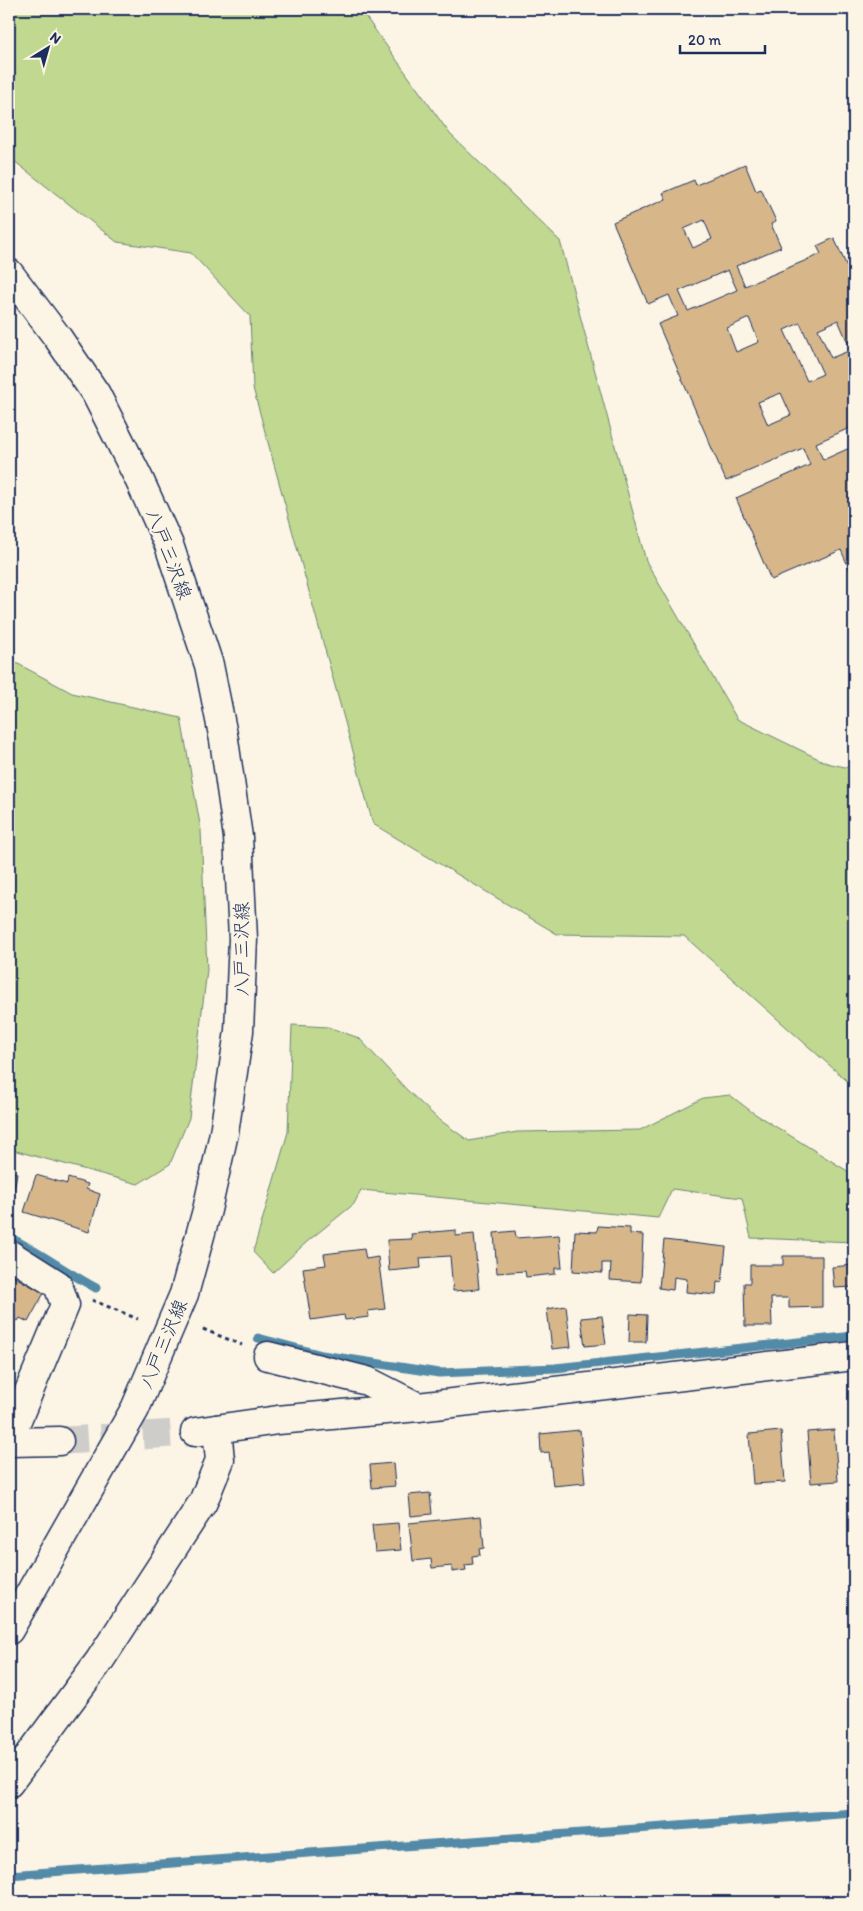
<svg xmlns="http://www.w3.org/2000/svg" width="863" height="1911" viewBox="0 0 863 1911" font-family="Itim,'Klee One',sans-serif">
	<rect width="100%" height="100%" fill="#fcf5e5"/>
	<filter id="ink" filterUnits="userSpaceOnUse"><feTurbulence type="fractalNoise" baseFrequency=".02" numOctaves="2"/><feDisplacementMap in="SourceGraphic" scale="10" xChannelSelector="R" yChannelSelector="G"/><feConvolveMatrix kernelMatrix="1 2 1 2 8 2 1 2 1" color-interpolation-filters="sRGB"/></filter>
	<g filter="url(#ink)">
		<g fill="#c0d88f" stroke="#6e8476">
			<path d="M9,9H360L450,134L560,241L646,561L737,719L827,763L854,769V1087L684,936L557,934L373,824L253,388L250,316L191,253L117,242L9,157Z"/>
			<path d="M9,659L72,693L181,718L201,830L207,970L189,1118L170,1164L138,1184L9,1149Z"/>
			<path d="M292,1025L328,1027L359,1038L407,1090L437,1118L469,1141L517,1132L640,1130L703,1098L730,1095L752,1112L854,1175V1242L751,1238L742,1198L672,1189L658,1218L361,1190L354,1204L308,1241L273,1273L253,1252L288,1132Z"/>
		</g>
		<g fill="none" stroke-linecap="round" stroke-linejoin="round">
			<g stroke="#538aa7" stroke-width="9">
				<path d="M9,1237C39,1252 66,1272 96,1288"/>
				<path d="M258,1338L322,1355L439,1373L555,1368L854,1336"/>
				<path d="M9,1875L854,1813"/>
			</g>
		</g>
		<g fill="#d7b78a" stroke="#1b2f5e" fill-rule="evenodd">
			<path d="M745,164L756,191L761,189L776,221L771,224L781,247L736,266L745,286L821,254L817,246L834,238L849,271L854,269V426L816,443L823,460L854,446V576L853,577L841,550L771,580L736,498L810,465L803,448L726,481L658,324L678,316L669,295L648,304L613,222L666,199L663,193L694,180L696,185ZM704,220L712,239L693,248L684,229ZM728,270L737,290L688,311L679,291ZM749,318L759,342L736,352L727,328ZM838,320L851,350L831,358L818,329ZM800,323L823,374L807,381L784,330ZM781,393L791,415L768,425L758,402Z"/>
			<path d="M9,1171L17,1173L9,1219Z"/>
			<path d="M36,1175L67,1184L68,1178L88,1184L86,1189L100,1194L89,1232L24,1212Z"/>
			<path d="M598,1226L630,1228V1234L643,1235L641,1282L610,1280L611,1263H602V1273L573,1271L575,1231L597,1232Z"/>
			<path d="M456,1230V1236L474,1234L479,1289L453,1291L450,1256L420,1258L421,1268L389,1271L387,1240L412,1239L411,1234Z"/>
			<path d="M515,1231L516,1238L559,1235L562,1268H555V1274L526,1277L525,1271L497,1273L494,1233Z"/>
			<path d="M664,1240L726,1247L722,1283L717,1282L716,1295L686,1292L687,1279L674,1277L673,1290L659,1288Z"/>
			<path d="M364,1249L366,1259L378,1257L385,1309L368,1311L369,1317L345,1320L344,1315L311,1320L303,1268L326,1265L324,1254Z"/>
			<path d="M783,1256H822V1307L789,1308V1298H771L772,1326H745L744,1283H750V1265H783Z"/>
			<path d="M854,1265V1287L834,1288L832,1267Z"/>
			<path d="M9,1274L44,1293L28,1322L20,1318L18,1321L9,1316Z"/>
			<path d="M566,1306L571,1347L552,1349L547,1309Z"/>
			<path d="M630,1314L647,1315L646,1342H629Z"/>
			<path d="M602,1316L606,1344L585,1346L581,1318Z"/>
			<path d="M580,1430L585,1483L553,1486L549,1452L541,1453L540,1434Z"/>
			<path d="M834,1430L838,1481L811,1483L807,1432Z"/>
			<path d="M781,1431L785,1482L753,1484L749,1434Z"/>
			<path d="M393,1463L395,1486L372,1488L370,1465Z"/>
			<path d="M430,1493L432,1514L411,1516L409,1495Z"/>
			<path d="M481,1516L484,1548L479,1549L480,1555L472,1556L473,1564L465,1565L466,1570L452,1572V1566L432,1568L431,1559L413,1561L409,1523Z"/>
			<path d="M398,1523L401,1550L375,1552L372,1525Z"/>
		</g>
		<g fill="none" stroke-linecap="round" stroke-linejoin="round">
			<path stroke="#cfcdca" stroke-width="28" stroke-dasharray="28 14" stroke-linecap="butt" d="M59,1441L195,1432"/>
			<defs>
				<g id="minor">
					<path d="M9,1254L58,1285L65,1305L9,1439"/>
					<path d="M268,1356L367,1381L418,1407"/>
					<path d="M9,1783L100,1660L203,1502L220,1460L217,1429"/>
				</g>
				<g id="tertiary">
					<path d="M195,1432L278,1420L418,1407L854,1356"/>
					<path d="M9,1442L59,1441"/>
				</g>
				<path id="primary" d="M9,273L58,338L96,394L138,477L169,545L209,665L224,740L238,837L243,939L239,1031L224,1133L207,1210L184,1294L135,1409L9,1630"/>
			</defs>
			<use href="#minor" stroke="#1b2f5e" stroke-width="31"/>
			<use href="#tertiary" stroke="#1b2f5e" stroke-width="31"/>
			<use href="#primary" stroke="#1b2f5e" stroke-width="31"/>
			<g stroke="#1b2f5e" stroke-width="3" stroke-dasharray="4 4" stroke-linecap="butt">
				<path d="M92,1300L138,1319"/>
				<path d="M203,1329L242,1345"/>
			</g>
			<use href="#minor" stroke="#fcf5e5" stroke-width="28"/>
			<use href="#tertiary" stroke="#fcf5e5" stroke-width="28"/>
			<use href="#primary" stroke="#fcf5e5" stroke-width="28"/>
		</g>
	</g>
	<g text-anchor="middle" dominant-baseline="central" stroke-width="4.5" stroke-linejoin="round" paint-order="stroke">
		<g font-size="19" fill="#1b2f5e" stroke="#fcf5e5">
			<text transform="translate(169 554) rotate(69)">八戸三沢線</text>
			<text transform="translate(241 949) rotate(-90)">八戸三沢線</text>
			<text transform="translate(163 1344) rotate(-67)">八戸三沢線</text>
		</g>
	</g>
	<rect width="863" height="1911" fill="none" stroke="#fcf5e5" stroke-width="30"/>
	<rect x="15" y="15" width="833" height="1881" fill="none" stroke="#1b2f5e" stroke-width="2" filter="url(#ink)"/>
	<g transform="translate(48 48) rotate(37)" stroke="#fcf5e5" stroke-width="4" paint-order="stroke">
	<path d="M0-4L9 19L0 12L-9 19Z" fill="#1b2f5e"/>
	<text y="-8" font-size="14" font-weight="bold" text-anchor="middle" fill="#1b2f5e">N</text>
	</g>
	<path d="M680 45v8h85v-8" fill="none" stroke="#1b2f5e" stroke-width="2.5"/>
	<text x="688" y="45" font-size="15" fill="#1b2f5e" stroke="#fcf5e5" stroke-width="4" paint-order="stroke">20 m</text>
</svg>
